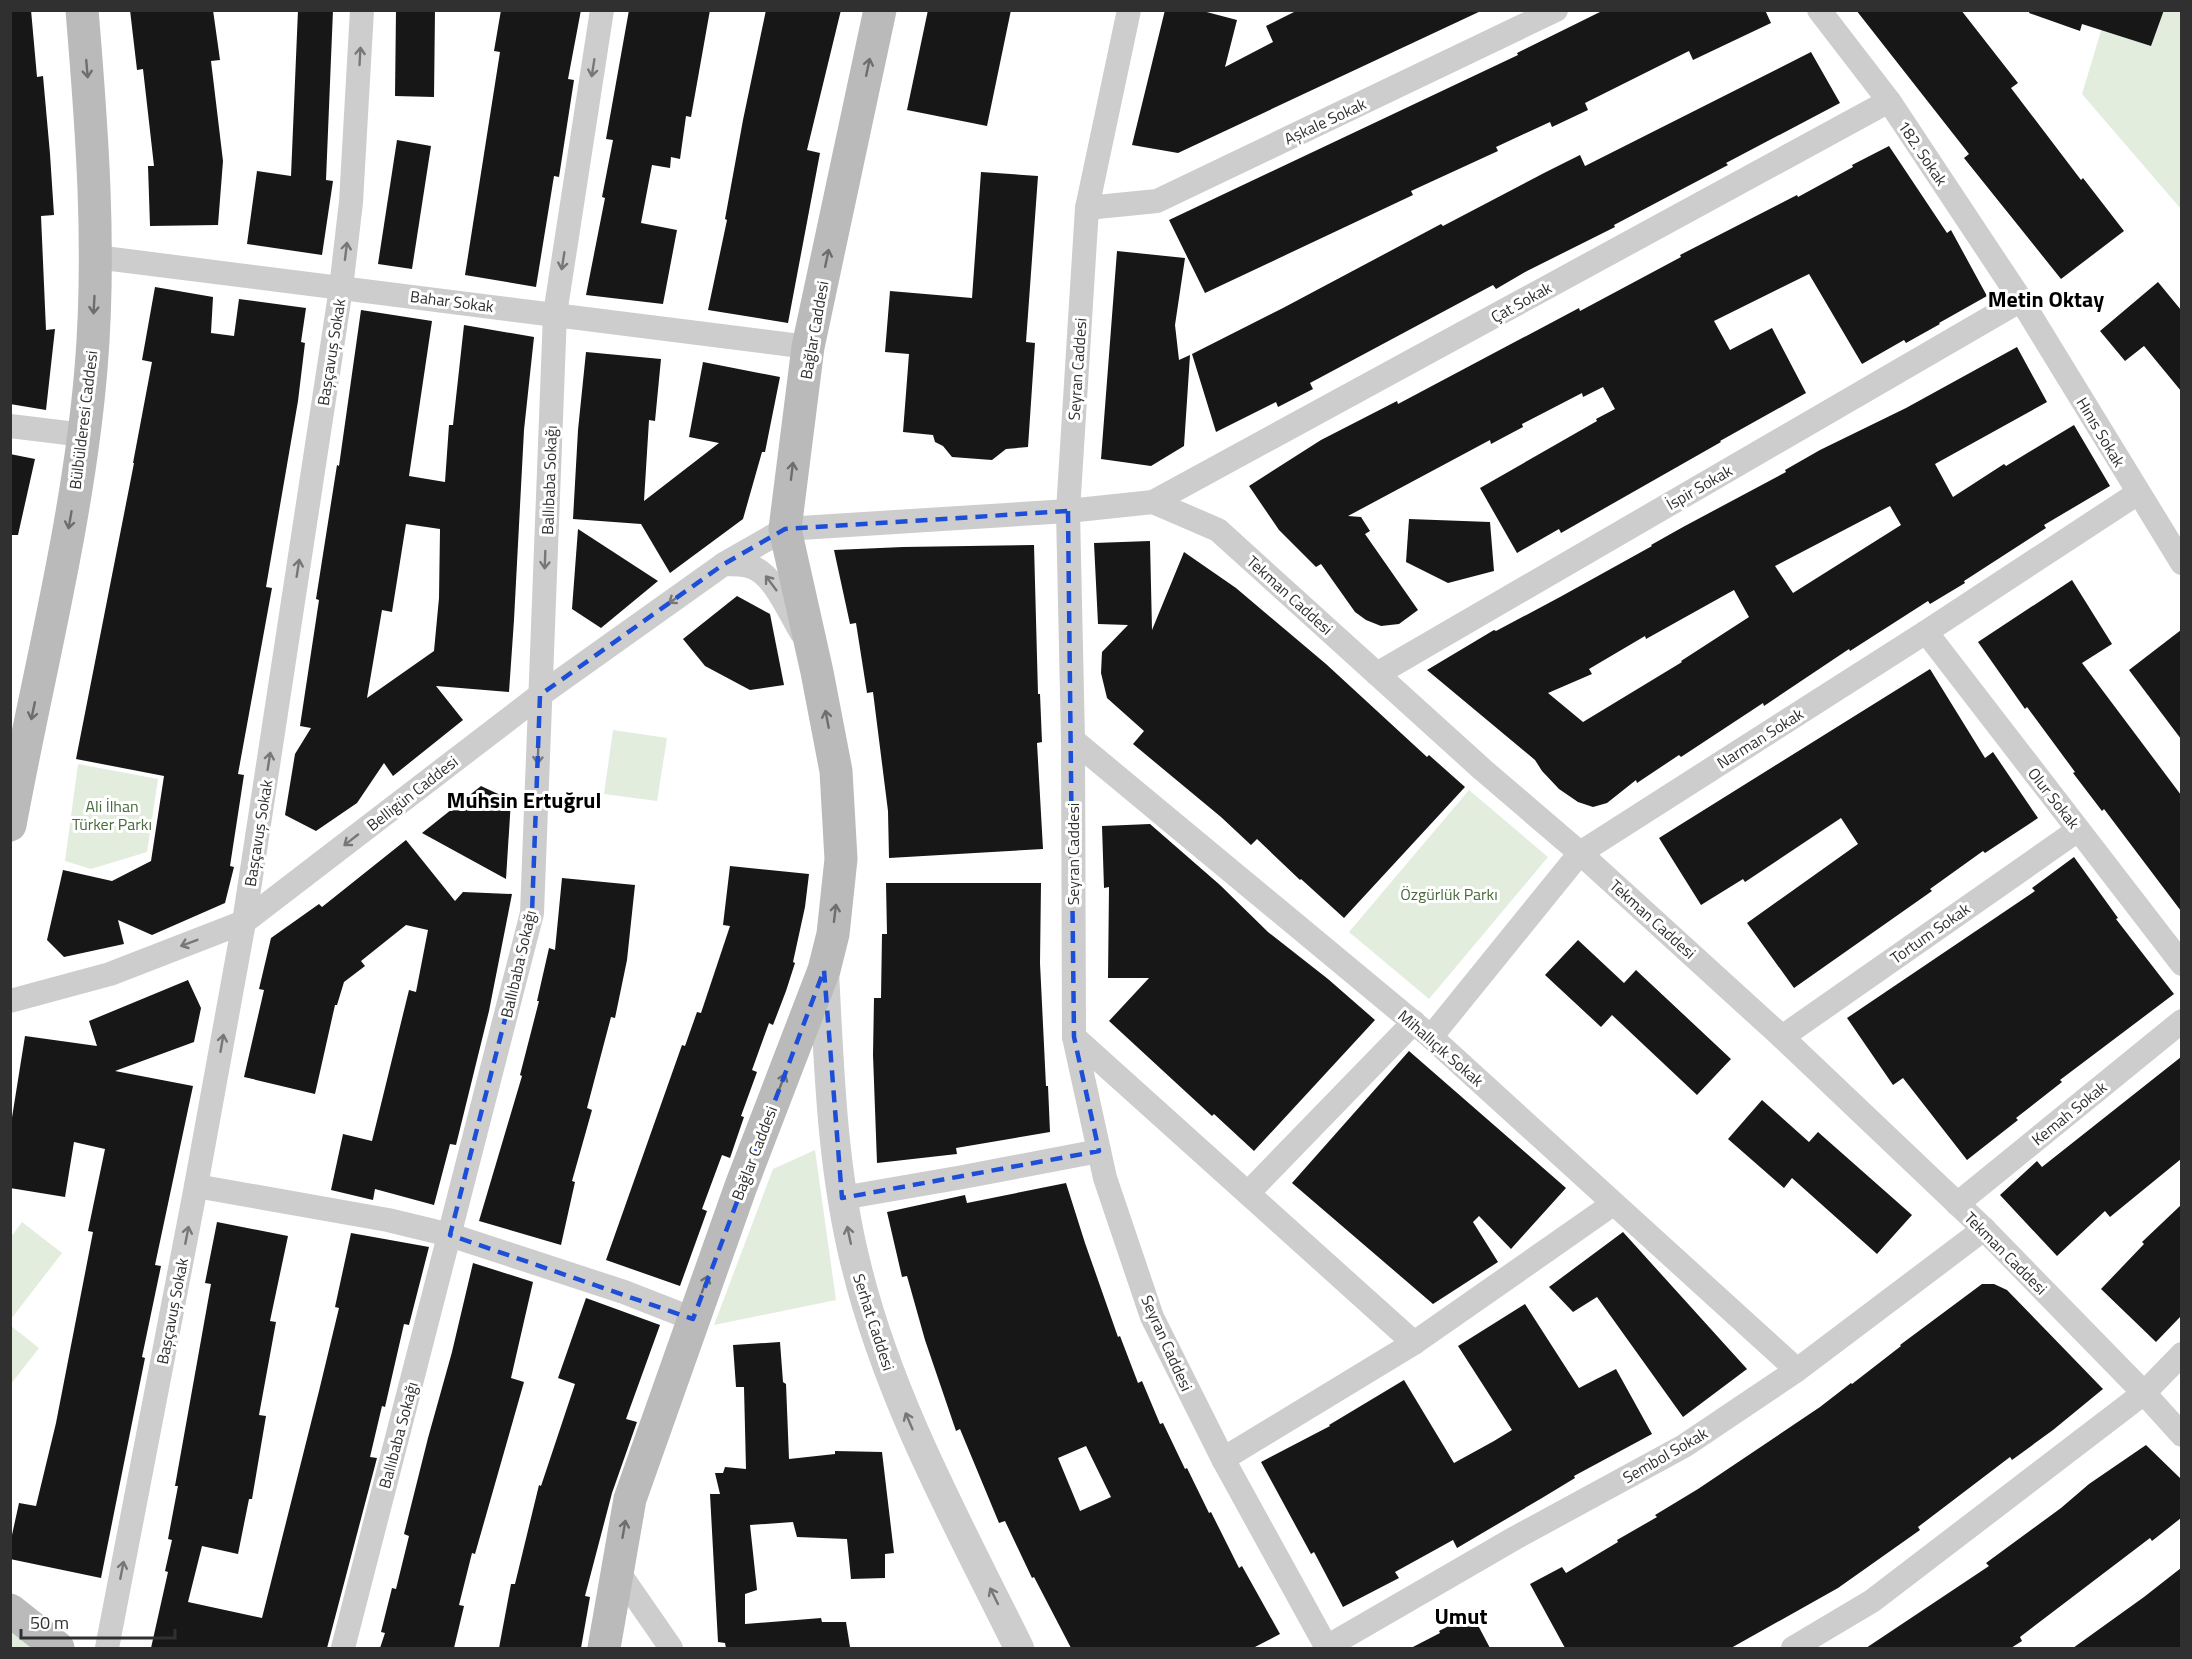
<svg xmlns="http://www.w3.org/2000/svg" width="2192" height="1659" viewBox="0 0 2192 1659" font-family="'Titillium Web',sans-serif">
	<rect width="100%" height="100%" fill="#fff"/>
	<g fill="#e2edde">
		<path d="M2107,11H2181V209L2082,94Z"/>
		<path d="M613,730L667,738L657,801L604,794Z"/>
		<path d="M78,764L158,779L147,852L91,869L65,861Z"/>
		<path d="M1469,790L1548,857L1429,999L1349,932Z"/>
		<path d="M815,1150L836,1300L714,1325L773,1169Z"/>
		<path d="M22,1222L62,1253L11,1319V1237Z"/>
		<path d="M11,1326L39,1348L11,1384Z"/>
		<path d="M11,1610L58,1648H11Z"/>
	</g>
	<g fill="#171717" fill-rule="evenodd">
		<path d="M10,10H31L37,77L43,76L50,154L54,215L41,216L46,330L55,329L46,410L10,404Z"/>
		<path d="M130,10H213L220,60L211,61L223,161L218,225L150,226L148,166H154L143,69L137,70Z"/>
		<path d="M298,10H333L326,180L333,181L322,255L247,244L257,171L291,176Z"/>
		<path d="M396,10H435L434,97L395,96Z"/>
		<path d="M501,10H581L568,79L574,80L559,177L554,176L536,287L465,275L500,52L494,51Z"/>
		<path d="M629,10H710L691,117L686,116L680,159L671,157L670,168L652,165L641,223L677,230L663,304L586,295L605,198L602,197L613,140L606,139Z"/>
		<path d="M766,10H841L807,150L820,153L788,323L708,310L727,220L725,219L743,120Z"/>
		<path d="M928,10H1011L987,126L907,110Z"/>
		<path d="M1165,10H1199L1237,20L1225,67L1273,42L1266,26L1298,10H1483L1178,153L1132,145Z"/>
		<path d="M1604,10H1765L1771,23L1693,60L1689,51L1585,103L1588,110L1552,127L1550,122L1496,147L1498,151L1411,191L1413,195L1205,293L1169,220L1518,55L1517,53Z"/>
		<path d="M1856,10H1961L2018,83L2011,88L2081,180L2083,178L2124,231L2061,279L1964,158L1969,154Z"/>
		<path d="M2030,10H2164L2151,46L2082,24L2080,31L2029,13Z"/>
		<path d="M1811,52L1840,103L1726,163L1728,165L1614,225L1615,227L1527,271L1496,289L1493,285L1310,383L1313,389L1278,407L1276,402L1216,432L1192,354L1283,308L1441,224L1443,226L1546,172L1580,155L1585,166Z"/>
		<path d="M397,140L431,146L412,269L378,264Z"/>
		<path d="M1889,146L1947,233L1951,230L1987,296L1939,323L1940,324L1906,343L1904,340L1862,364L1809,274L1714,321L1730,350L1772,328L1806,393L1720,441L1721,442L1561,533L1559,529L1517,553L1480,488L1597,421L1596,419L1615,409L1603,387L1583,397L1582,393L1522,424L1523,427L1491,444L1490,440L1348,516L1361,517L1370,531L1365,534L1418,610L1399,624L1381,626L1366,620L1355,612L1321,564L1316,567L1279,530L1249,486L1321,440L1397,401L1398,404L1579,308L1580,311L1681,257L1680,255L1797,195L1798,197L1853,167L1852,165Z"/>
		<path d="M981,172L1038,176L1026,342L1035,343L1028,447L1006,449L992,460L952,457L943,446L935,442L933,435L903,432L909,354L885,352L890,291L972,298Z"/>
		<path d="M1117,251L1185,258L1175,325L1179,360L1190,355L1184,446L1151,466L1101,459Z"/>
		<path d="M2158,282L2181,310V391L2144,346L2125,361L2100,331Z"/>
		<path d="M155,287L213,297L211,333L234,336L239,299L306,308L301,342L305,343L298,401L266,587L272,588L238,774L244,775L230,866L234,867L225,903L152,935L118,920L124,944L64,957L47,940L63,870L112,881L151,861L164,776L76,759L134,463H133L152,362L142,360Z"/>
		<path d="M361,310L432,321L409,476L445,482L449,425H453L464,325L534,337L524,430L514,620L509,692L436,686L463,720L393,776L384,763L357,803L316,831L285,815L295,754L311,728L300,726L319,600L316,599L337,465L339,466ZM406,524L440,529L439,598L434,651L367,698L382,610L392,612Z"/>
		<path d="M2017,347L2047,402L1935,464L1953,497L2004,464L2006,466L2074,425L2110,486L2044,525L2046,528L1964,581L1965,583L1930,604L1928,601L1850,651L1849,649L1764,706L1763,703L1681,757L1679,755L1637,783L1636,780L1607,803L1593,807L1578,802L1559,789L1542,771L1535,760L1427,670L1494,630L1496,631L1560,597L1652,546L1651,545L1683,527L1786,472L1785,470L1820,450L1906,408ZM1890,506L1901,525L1793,593L1775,566ZM1734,590L1749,617L1681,661L1682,662L1583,722L1548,693L1592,674L1589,669L1645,636L1646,639Z"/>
		<path d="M586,352L661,359L655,421L649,420L644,501L719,443L689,437L703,362L780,377L765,452H762L743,519L670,573L641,524L573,519L578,430Z"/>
		<path d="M10,454L35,459L18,535H10Z"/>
		<path d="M1409,519L1490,522L1494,571L1448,583L1406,562Z"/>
		<path d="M578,529L658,581L601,628L572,609Z"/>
		<path d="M1150,541L1152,630L1184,552L1236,588L1326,664L1427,757L1429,755L1465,787L1344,918L1301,879L1300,880L1257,839L1251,845L1221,817L1133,744L1144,731L1107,698L1101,673L1102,652L1128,625L1098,624L1094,543Z"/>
		<path d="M1034,545L1038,694H1040L1042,742L1037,743L1043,849L889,858L888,811L873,692L867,693L856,623L850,624L834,550L903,547Z"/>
		<path d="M2072,580L2112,644L2082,663L2181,795V911L2104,809L2102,811L2073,773L2075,772L2027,707L2025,709L1978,642Z"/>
		<path d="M737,596L770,614L784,685L750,690L705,666L683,639Z"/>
		<path d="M2181,630V739L2129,670Z"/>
		<path d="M1930,669L1985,758L1993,752L2038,818L1985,853L1983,851L1930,889L1932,891L1794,988L1747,923L1858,844L1841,818L1745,882L1743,879L1701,905L1659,838Z"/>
		<path d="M481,786L511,800L506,879L422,833Z"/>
		<path d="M1150,824L1220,885L1268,932L1328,979L1375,1020L1254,1151L1214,1114L1212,1116L1174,1081L1109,1021L1149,978H1108L1109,887L1104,888L1102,826Z"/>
		<path d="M406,840L455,901L463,892L512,894L489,1011L456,1145L450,1144L434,1205L375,1189L373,1200L331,1190L343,1134L372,1141L409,990L416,992L428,930L406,925L361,961L365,966L344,982L337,1005H335L315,1094L244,1077L264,990L259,989L271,938L319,904L322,907Z"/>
		<path d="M2074,857L2118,918L2116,919L2174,994L2060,1080L2062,1082L2016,1118L2018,1120L1967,1160L1903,1078L1893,1085L1847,1018L2035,891L2032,888Z"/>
		<path d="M730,866L809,874L805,907L793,962L795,963L786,991L773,1025L769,1023L752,1070L757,1072L741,1116L744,1117L730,1158L722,1155L702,1209L707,1211L680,1286L606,1260L682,1045L685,1046L697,1012L701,1013L730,926L723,925Z"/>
		<path d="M562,878L635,885L627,960L615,1018L611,1017L587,1108L592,1110L572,1181L575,1182L561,1245L479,1221L522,1076L520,1075L539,1001H537L549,948L555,950Z"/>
		<path d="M886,883H1041L1040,963L1046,1086H1048L1050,1132L956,1148L957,1154L877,1163L873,1055L874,998H881L882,934H887Z"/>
		<path d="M1578,940L1624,983L1636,970L1731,1059L1697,1095L1612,1015L1601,1027L1545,975Z"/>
		<path d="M188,980L201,1008L194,1042L115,1071L193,1086L155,1265L161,1266L142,1357L145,1358L101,1578L10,1559V1544L19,1503L36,1506L56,1423L93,1232L88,1231L105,1149L74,1142L65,1197L10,1188V1130L25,1036L97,1046L89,1021Z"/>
		<path d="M1409,1051L1566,1188L1511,1249L1479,1216L1473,1222L1498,1262L1433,1304L1292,1183Z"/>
		<path d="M2181,1057V1159L2110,1217L2105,1211L2057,1256L2000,1195L2037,1161L2042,1167Z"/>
		<path d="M1762,1100L1809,1142L1818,1132L1912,1215L1877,1254L1792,1178L1784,1188L1728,1139Z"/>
		<path d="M1066,1183L1085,1243L1118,1337L1120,1336L1138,1383L1142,1381L1160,1424L1163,1423L1185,1469L1187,1468L1209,1513L1211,1512L1239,1568L1242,1566L1280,1634L1253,1648H1071L1034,1577L1032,1578L1005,1521L999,1523L960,1429L956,1431L925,1340L907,1276L902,1277L887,1212L965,1195L967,1203ZM1086,1446L1111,1497L1080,1511L1058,1458Z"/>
		<path d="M2181,1205V1316L2156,1342L2101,1289L2144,1244L2142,1242Z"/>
		<path d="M217,1222L288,1236L270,1321L276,1322L259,1415L266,1416L252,1499H249L238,1554L202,1546L188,1602L262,1618L319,1391L339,1308L335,1307L351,1233L429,1247L409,1325L404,1324L385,1407L382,1406L370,1457L377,1458L327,1648H151L168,1572L165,1571L172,1540L168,1539L178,1486H175L211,1284L205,1283Z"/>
		<path d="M1623,1232L1747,1369L1683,1417L1597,1297L1573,1312L1549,1287Z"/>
		<path d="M473,1263L533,1282L511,1378L524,1382L475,1554L472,1553L459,1605L464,1606L454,1648H380L385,1633L381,1632L392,1588L396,1589L409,1536L404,1534L428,1438L452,1352Z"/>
		<path d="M1982,1284H1994L2007,1290L2103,1389L2053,1430L2012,1460L2010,1457L1918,1527L1920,1530L1838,1588L1731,1648H1565L1530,1584L1562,1567L1566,1573L1618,1542L1617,1540L1657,1517L1655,1515L1698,1489L1820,1407L1851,1383L1852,1384L1901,1346L1900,1345Z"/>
		<path d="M586,1298L660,1325L626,1419L637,1422L612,1493L585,1596L590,1597L581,1648H499L511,1584H515L539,1485L541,1486L575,1384L558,1378Z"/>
		<path d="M1525,1304L1579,1388L1616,1369L1652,1434L1574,1476L1575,1478L1542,1498L1457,1548L1453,1540L1395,1572L1399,1578L1343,1607L1314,1552L1311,1554L1261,1462L1330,1426L1329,1425L1404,1380L1454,1463L1494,1441L1512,1430L1458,1346Z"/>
		<path d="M780,1342L783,1382L786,1384L789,1459L835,1454V1451L882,1452L894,1553L885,1554V1578L851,1579L847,1539L797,1537L793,1522L750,1525L757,1590L745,1594V1624L821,1618L822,1622H846L850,1647L834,1648H726L725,1643L718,1642L710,1494H720L715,1473H723L725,1467L746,1469L744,1387H736L733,1345Z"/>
		<path d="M2146,1445L2181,1479V1518L2152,1541L2150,1538L2020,1637L2022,1641L2011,1648H1866L1989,1566L1986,1563L2061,1508L2089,1484Z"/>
		<path d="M2181,1568V1648H2073L2144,1597Z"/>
		<path d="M1472,1614L1490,1648H1411L1440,1633L1439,1631Z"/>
	</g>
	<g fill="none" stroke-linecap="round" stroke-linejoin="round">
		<g stroke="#cdcdcd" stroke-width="24">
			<path d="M1129,10L1087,208L1068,511L1073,740L1074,1037L1105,1178L1152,1317L1223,1459L1327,1648"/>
			<path d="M1819,10L1889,101L2021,300L2182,563"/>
			<path d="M1087,208L1157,201L1556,10"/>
			<path d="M96,257L808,347"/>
			<path d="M10,426L84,435"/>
			<path d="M1153,502L1889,101"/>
			<path d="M724,564C733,564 743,564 752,567C774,575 789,612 801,632"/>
			<path d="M1926,632L2182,964"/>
			<path d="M1377,674L2021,300"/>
			<path d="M1073,740L1431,1037L1797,1370"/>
			<path d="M10,1001L110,974L244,922L540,695L724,564L785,529L1068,511L1153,502L1218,530L1483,770L1580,853L1782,1037L1984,1229L2144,1393L2182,1435"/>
			<path d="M1074,1037L1414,1343"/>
			<path d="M1431,1037L1580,853L1926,632L2138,493"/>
			<path d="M1782,1037L2078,830"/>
			<path d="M196,1186L388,1220L450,1235L624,1292L693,1319"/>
			<path d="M1248,1193L1414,1022"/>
			<path d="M842,1198L963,1177L1099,1151"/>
			<path d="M1957,1204L2182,1021"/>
			<path d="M1223,1459L1414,1343L1613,1204"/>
			<path d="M617,1570L671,1648"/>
			<path d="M107,1648L196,1186L244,922L341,288L351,202L362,10"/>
			<path d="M343,1648L532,913L555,314L602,10"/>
			<path d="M1325,1648L1515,1538L1684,1446L1797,1370L1984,1229"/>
			<path d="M1793,1648L1872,1601L2144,1393L2182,1354"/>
		</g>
		<path stroke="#cdcdcd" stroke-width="30" d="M824,971C829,1069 832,1169 856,1265C889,1400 958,1524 1019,1648"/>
		<g stroke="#bababa" stroke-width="33">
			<path d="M10,825C38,673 78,523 91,369C101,250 92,129 82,10"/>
			<path d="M10,1610L58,1648"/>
			<path d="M604,1648L630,1499L741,1186L824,970L833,934L841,859L836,771L817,672L785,529L808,347L880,10"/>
		</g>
	</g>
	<defs><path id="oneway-shaft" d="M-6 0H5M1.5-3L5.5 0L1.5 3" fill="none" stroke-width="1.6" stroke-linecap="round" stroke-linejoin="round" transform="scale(1.5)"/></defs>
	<g stroke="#777">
		<use href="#oneway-shaft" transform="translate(360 56) rotate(-87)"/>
		<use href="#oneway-shaft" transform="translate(593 68) rotate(99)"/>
		<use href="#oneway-shaft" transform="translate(346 251) rotate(-83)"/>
		<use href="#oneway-shaft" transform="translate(563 261) rotate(99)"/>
		<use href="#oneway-shaft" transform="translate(545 560) rotate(92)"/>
		<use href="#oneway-shaft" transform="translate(298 568) rotate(-81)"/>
		<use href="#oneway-shaft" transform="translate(771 583) rotate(-127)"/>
		<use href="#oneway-shaft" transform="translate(676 598) rotate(144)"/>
		<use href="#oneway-shaft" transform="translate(538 755) rotate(92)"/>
		<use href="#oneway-shaft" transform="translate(269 761) rotate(-81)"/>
		<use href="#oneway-shaft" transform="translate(351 840) rotate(142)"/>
		<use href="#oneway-shaft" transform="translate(189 943) rotate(159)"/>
		<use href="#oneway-shaft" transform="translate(222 1043) rotate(-80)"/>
		<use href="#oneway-shaft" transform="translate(187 1235) rotate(-79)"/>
		<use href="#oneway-shaft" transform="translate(849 1235) rotate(-102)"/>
		<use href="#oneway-shaft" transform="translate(909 1421) rotate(-113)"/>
		<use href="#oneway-shaft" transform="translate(122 1570) rotate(-79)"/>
		<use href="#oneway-shaft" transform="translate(994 1596) rotate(-116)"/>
	</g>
	<g stroke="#6e6e6e">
		<use href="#oneway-shaft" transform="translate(868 67) rotate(-78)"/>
		<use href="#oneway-shaft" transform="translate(87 69) rotate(85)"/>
		<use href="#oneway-shaft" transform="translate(827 258) rotate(-78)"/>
		<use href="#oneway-shaft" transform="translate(94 305) rotate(93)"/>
		<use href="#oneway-shaft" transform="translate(792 471) rotate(-83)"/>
		<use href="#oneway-shaft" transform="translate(70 520) rotate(100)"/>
		<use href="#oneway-shaft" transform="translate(33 711) rotate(102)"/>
		<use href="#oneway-shaft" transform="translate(827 719) rotate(-101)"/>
		<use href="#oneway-shaft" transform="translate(835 913) rotate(-83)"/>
		<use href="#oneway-shaft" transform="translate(782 1082) rotate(-69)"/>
		<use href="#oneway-shaft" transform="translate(705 1284) rotate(-70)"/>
		<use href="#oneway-shaft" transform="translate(624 1529) rotate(-80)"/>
	</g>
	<path fill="none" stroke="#1d4ed8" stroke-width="4.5" stroke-dasharray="12 8" stroke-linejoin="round" d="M1068,511L1074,1037L1099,1151L842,1198L824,970L693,1319L450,1235L532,913L540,695L724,564L785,529Z"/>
	<g text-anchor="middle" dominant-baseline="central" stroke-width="6" stroke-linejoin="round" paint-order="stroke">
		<g font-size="16" fill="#303030" stroke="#fff">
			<text transform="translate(1325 121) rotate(-25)">Aşkale Sokak</text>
			<text transform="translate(1923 153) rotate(56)">182. Sokak</text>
			<text transform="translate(452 301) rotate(7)">Bahar Sokak</text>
			<text transform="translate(1521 302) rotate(-29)">Çat Sokak</text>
			<text transform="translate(814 330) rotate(-80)">Bağlar Caddesi</text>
			<text transform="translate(331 352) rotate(-81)">Başçavuş Sokak</text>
			<text transform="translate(1077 369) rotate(-86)">Seyran Caddesi</text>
			<text transform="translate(83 420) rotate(-83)">Bülbülderesi Caddesi</text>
			<text transform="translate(2101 432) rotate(59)">Hınıs Sokak</text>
			<text transform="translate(549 480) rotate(-88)">Ballıbaba Sokağı</text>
			<text transform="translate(1699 487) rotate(-30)">İspir Sokak</text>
			<text transform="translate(1290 595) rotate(42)">Tekman Caddesi</text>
			<text transform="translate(1760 738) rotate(-32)">Narman Sokak</text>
			<text transform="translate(412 793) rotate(-38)">Belligün Caddesi</text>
			<text transform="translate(2054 798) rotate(52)">Olur Sokak</text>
			<text transform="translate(258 833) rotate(-81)">Başçavuş Sokak</text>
			<text transform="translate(1073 854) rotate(-90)">Seyran Caddesi</text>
			<text transform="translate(1653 919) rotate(42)">Tekman Caddesi</text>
			<text transform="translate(1930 933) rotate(-35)">Tortum Sokak</text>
			<text transform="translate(518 964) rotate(-77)">Ballıbaba Sokağı</text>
			<text transform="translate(1441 1048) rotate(41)">Mihallıçık Sokak</text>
			<text transform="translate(2069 1113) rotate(-39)">Kemah Sokak</text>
			<text transform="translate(754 1153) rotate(-69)">Bağlar Caddesi</text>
			<text transform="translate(2006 1253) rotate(45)">Tekman Caddesi</text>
			<text transform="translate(172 1311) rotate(-79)">Başçavuş Sokak</text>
			<text transform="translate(874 1322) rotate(72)">Serhat Caddesi</text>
			<text transform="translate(1167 1343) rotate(66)">Seyran Caddesi</text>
			<text transform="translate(398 1435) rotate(-75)">Ballıbaba Sokağı</text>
			<text transform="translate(1665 1455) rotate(-30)">Sembol Sokak</text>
		</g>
		<g font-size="16" fill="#486b3d" stroke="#fff">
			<text x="112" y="806">Ali İlhan<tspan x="112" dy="18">Türker Parkı</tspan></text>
			<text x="1449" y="894">Özgürlük Parkı</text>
		</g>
		<g font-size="22" font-weight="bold" fill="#000" stroke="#fff">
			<text x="2046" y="299">Metin Oktay</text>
			<text x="524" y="800">Muhsin Ertuğrul</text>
			<text x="1461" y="1616">Umut</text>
		</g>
	</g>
	<rect width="2192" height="1659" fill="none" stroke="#303030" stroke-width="24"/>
	<path d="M21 1629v9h154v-9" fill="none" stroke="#303030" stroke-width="3"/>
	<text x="30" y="1629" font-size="18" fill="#303030" stroke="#ffffff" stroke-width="4.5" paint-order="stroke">50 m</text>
</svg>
